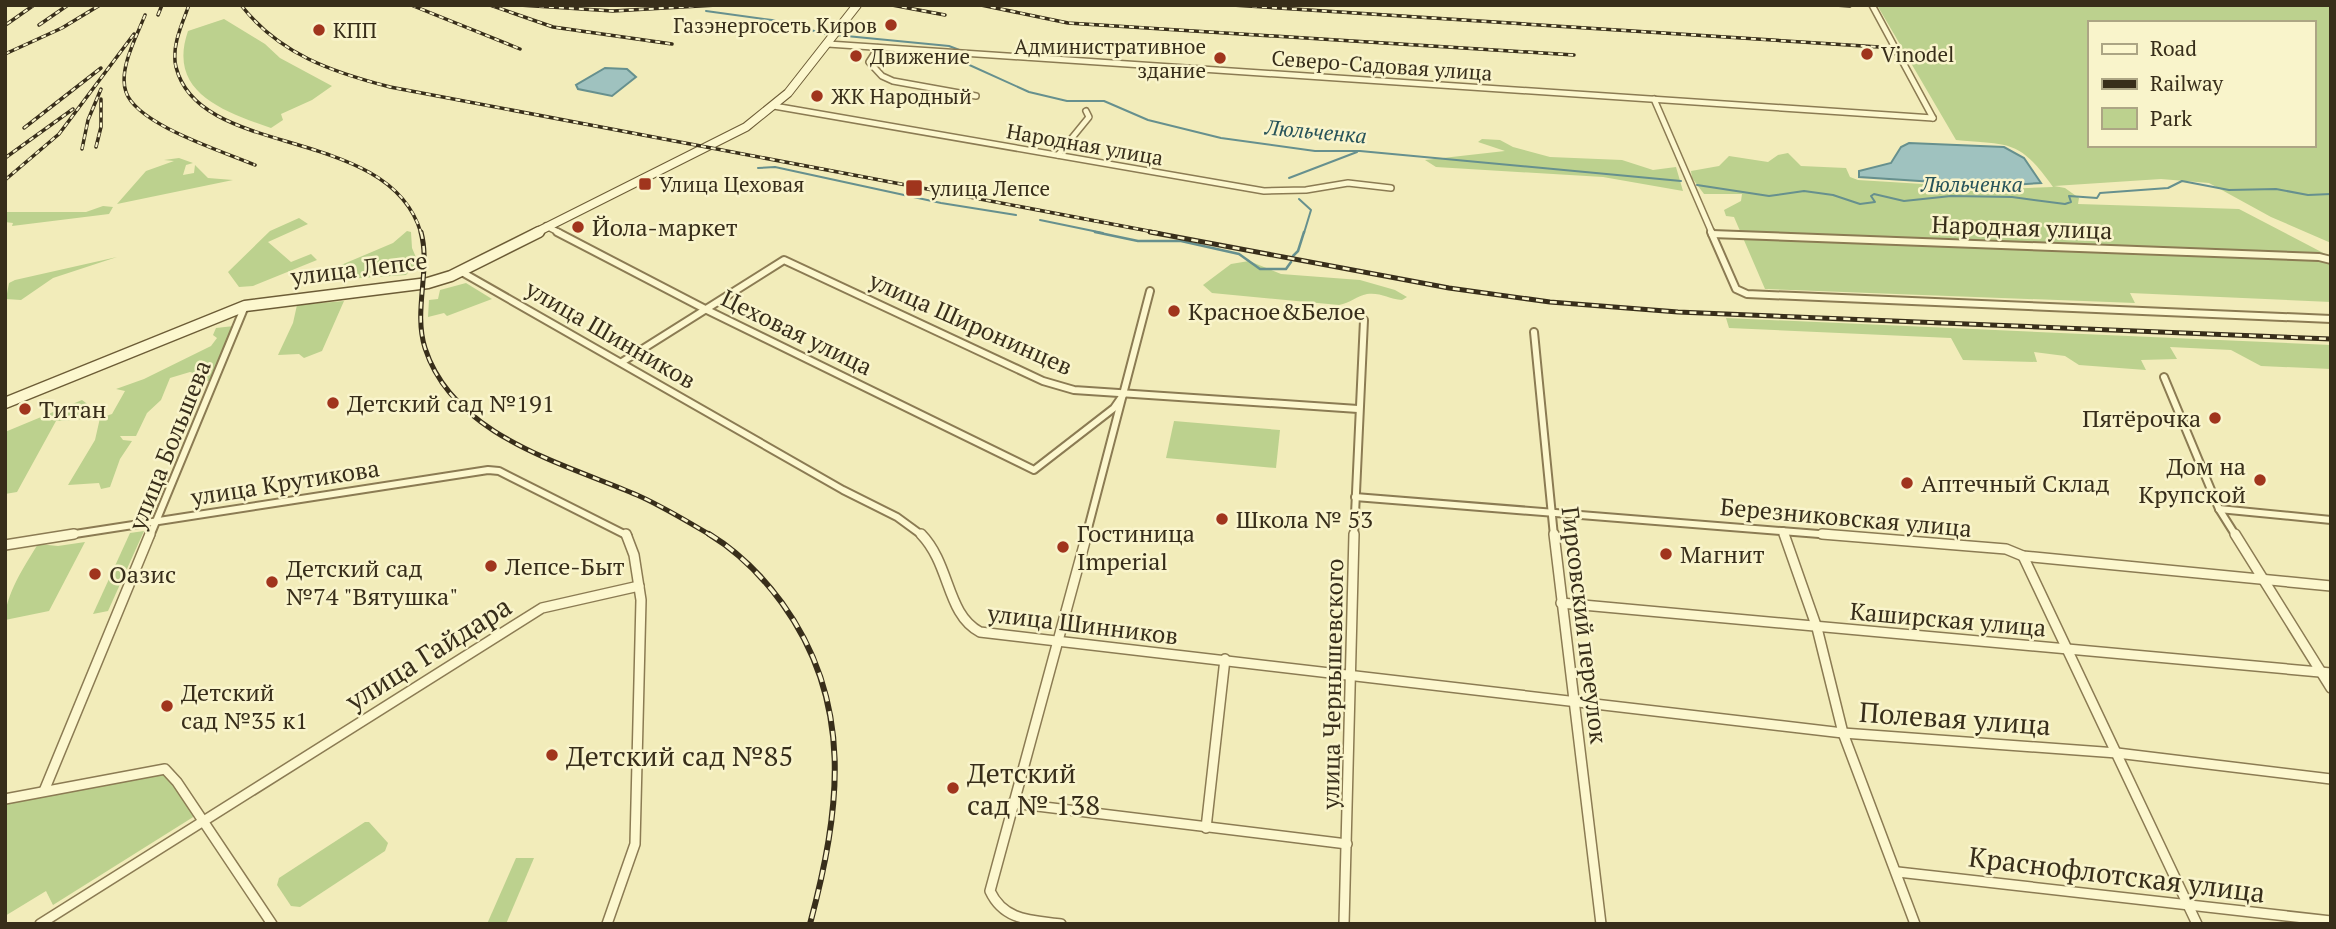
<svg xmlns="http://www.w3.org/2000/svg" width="2336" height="929" viewBox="0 0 2336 929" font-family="'PT Serif',serif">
	<rect width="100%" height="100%" fill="#f2ecba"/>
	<g fill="#bcd18e" fill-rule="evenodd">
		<path d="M1877,5H2331V243L2271,217L2209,183L2161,179L2054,186L2065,188L2079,198L2078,204L2239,209L2331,257V302L2130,293L2135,303L1765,289L1734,217L1726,216L1724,210L1741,201L1742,194H1704L1692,178L1691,171L1719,166L1729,156L1768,162L1778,155L1788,153L1801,166L1846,168L1850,177L1858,180L2004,189L2053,187C2019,139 2010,145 1956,140ZM2089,23H2313V145H2089Z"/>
		<path d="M224,19L265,44L280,58L332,86L312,100L281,114L283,120L271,128C222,111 167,92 188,31Z"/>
		<path d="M1482,139L1500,140L1513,147L1550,157L1622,160L1653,170L1676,167L1683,191L1603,177L1436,167L1425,160L1505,151L1478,142Z"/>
		<path d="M179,158L193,163L186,165L183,175L194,173L195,165L208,178L233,180L117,204L146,171L174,161L164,160Z"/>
		<path d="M103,206L113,207L109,214L12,226L13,223L5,222V212H86Z"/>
		<path d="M299,218L308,224L268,242L291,262L311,254L317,260L253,286L239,287L228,272L270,231Z"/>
		<path d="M407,231L411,232L412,248L418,262L406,275L301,282L393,243Z"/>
		<path d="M117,257L53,278L21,300L6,299L9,283L15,280Z"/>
		<path d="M1249,261L1281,274L1360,280L1395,290L1407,297L1402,300C1389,299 1380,292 1367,294C1357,296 1350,303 1339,305L1212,293L1203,285L1231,264Z"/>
		<path d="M466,283L492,299L447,316L444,313L428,317L429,300L438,299L440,290Z"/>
		<path d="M344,301L322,351L304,358L299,354L278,355L293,323L297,305Z"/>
		<path d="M1726,318L2331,345V369L2261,366L2231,350L2170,347L2177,359L2141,360L2146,370L2079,365L2065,356L2034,352L2037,362L1963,360L1951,338L1729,328Z"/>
		<path d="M234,326L209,381H197V374L190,372L170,378L161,400L147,413L136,436H120L123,440L132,441L120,459L110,487L101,489L99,483L68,485L95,440L100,418L112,414L125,391L116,389L144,379L211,346L217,338L213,335L216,328Z"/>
		<path d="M82,400L90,406L86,419L56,421L17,492L5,494V432Z"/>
		<path d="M1174,421L1280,430L1276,468L1166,458Z"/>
		<path d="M144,531L108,611L93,614L130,533Z"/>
		<path d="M85,542L49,611L5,620C5,595 25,565 38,544L58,546Z"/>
		<path d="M161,768L198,814L53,905L46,891L5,916V799Z"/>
		<path d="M365,822H369L388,843L385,851L300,907L291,906L277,885L279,878Z"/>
		<path d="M516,858H534L506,924H487Z"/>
	</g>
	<g fill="#9fc2bf" stroke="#66908e" stroke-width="2">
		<path d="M605,68L627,69L636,77L612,96L578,89L576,85Z"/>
		<path d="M1909,143L2004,147L2024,158L2041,183L1996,186L1859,177V171L1891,163L1901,147Z"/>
	</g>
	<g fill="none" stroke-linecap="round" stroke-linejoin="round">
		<g stroke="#66908e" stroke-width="2">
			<path d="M706,11L772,20L830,35"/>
			<path d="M836,35L949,46L962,51L965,63L1029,92L1067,101H1104L1148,120L1221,138L1315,151H1360L1681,181"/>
			<path d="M758,168L775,167L941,203L1016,215"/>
			<path d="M1289,178L1357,152"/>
			<path d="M1697,185L1769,196L1804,191L1833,195L1860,204L1875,202L1871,196L1874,194L1904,201L1951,196L2012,197L2065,204L2071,202L2069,196L2097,198L2100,193L2168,188L2182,181L2229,190L2276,189L2308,195L2331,194"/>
			<path d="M1299,199L1311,210L1304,233"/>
			<path d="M1040,220L1103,233"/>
		</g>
		<g stroke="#66908e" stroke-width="2.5">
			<path d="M1095,232L1138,241H1181L1239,254L1260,269H1286L1291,262"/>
			<path d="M1293,256L1298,251L1304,232"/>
		</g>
		<defs>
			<g id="street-far2">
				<path d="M1872,5L1933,118"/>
				<path d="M828,44L1933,118"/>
				<path d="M878,48L869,62L882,76L893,81L976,96"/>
				<path d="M1654,99L1712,233"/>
				<path d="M774,106L1264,191L1306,190L1348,183L1391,188"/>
				<path d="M1058,155L1089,117L1086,111"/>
				<path d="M546,226L560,233"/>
			</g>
			<g id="street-far1">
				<path d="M557,232L705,309L1034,470L1114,408L1123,395"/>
				<path d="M1711,232L1736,289L1747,294L2331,319"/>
				<path d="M1712,234L2319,257L2331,260"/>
				<path d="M460,271L843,490L897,517L923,536"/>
				<path d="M1534,332L1554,536"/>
				<path d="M622,362L784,260L1043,381L1074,390L1358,409"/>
				<path d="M2164,377L2219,509L2236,536"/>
				<path d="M1355,497L1844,536"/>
				<path d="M2219,509L2331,520"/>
				<path d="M1783,531L1785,536"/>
				<path d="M62,536L488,470L499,471L628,536"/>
				<path d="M150,536L245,306"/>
				<path d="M1086,536L1150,291"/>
				<path d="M1354,536L1364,320"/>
			</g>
			<g id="street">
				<path d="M921,534C951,565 946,614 980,632L1843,733L2117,753L2331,779"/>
				<path d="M1554,534L1601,924"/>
				<path d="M1784,534L1817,628L1843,733L1915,924"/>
				<path d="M1822,534L2006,549L2023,556L2331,586"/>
				<path d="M2235,534L2331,688"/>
				<path d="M5,545L74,534"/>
				<path d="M2023,556L2197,924"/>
				<path d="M1561,603L2331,673"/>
				<path d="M44,791L150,534"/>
				<path d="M5,799L165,769L177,782L272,924"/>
				<path d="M1012,803L1347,844"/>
				<path d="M1206,828L1225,659"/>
				<path d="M1898,872L2331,921"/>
				<path d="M40,924L542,608L639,586"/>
				<path d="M607,924L635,844L641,600L634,555L626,534"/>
				<path d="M1061,924C1031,920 1004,921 990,891L1087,534"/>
				<path d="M1344,924L1354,534"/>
			</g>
			<path id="secondary-far1" d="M535,233L746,127L788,93L857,5"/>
			<path id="secondary" d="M5,403L245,306L428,283L451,276L539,232"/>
		</defs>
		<use href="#street-far2" stroke="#8b7b53" stroke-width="8"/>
		<use href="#street-far1" stroke="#8b7b53" stroke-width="10"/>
		<use href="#street" stroke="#8b7b53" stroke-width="12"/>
		<use href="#secondary-far1" stroke="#6c5c36" stroke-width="10"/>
		<use href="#secondary" stroke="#6c5c36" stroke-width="13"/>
		<use href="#street-far2" stroke="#fcf7ce" stroke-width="5"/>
		<use href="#street-far1" stroke="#fcf7ce" stroke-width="6"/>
		<use href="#street" stroke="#fcf7ce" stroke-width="9"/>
		<use href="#secondary-far1" stroke="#fcf7ce" stroke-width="8"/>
		<use href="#secondary" stroke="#fcf7ce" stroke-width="10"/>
		<defs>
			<g id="rail-far2">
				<path d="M189,5C182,24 171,47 176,67C199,160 389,124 421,233"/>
				<path d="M241,5C279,54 332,72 390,87L1159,233"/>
				<path d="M411,5L520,49"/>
				<path d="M490,5L553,27L672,44"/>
				<path d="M519,5L613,11L717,5"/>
				<path d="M892,5L945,15"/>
				<path d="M981,5L1068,23L1574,55"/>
				<path d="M1232,5L1879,47"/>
				<path d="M1835,5L1850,6"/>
				<path d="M145,15C137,36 118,69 126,92C137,125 225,152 255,165"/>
				<path d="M158,15L162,5"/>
				<path d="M7,24L34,5"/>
				<path d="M39,25L68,5"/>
				<path d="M5,54L62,28L100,5"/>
				<path d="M24,128L101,68"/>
				<path d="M96,147L101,127V99"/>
				<path d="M82,149L88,120L101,89"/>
				<path d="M5,158L73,109"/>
				<path d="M5,180L59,134L134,34"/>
			</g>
			<g id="rail-far1">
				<path d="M421,232C431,270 413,310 425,348C453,436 563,463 637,495C664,507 688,522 712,536"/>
				<path d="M1150,232L1449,288L1550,302L1678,312L2331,339"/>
			</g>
			<path id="rail" d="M709,534C737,551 763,577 782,603C855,704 840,811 810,924"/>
		</defs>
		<use href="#rail-far2" stroke="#382e1a" stroke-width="3.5"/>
		<use href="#rail-far1" stroke="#382e1a" stroke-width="5"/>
		<use href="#rail" stroke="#382e1a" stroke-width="6"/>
		<use href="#rail-far2" stroke="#f9f4cb" stroke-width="2" stroke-dasharray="5" stroke-linecap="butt"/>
		<use href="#rail-far1" stroke="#f9f4cb" stroke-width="2.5" stroke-dasharray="7" stroke-linecap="butt"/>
		<use href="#rail" stroke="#f9f4cb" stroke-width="3.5" stroke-dasharray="10" stroke-linecap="butt"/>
	</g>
	<g fill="#a0351d" stroke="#f9f4cb" stroke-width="2.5">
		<circle cx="891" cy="25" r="7"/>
		<circle cx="319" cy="30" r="7"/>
		<circle cx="1867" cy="54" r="7"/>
		<circle cx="856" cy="56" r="7"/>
		<circle cx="1220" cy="58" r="7"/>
		<circle cx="817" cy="96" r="7"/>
		<rect x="638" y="177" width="14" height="14" rx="3.5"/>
		<rect x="905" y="179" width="18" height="18" rx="3.5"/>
		<circle cx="578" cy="227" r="7"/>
		<circle cx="1174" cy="311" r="7"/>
		<circle cx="333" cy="403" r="7"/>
		<circle cx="25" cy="409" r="7"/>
		<circle cx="2215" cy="418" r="7"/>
		<circle cx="2260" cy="480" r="7"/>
		<circle cx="1907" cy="483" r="7"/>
		<circle cx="1222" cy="519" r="7"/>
		<circle cx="1063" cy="547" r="7"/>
		<circle cx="1666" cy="554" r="7"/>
		<circle cx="491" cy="566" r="7"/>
		<circle cx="95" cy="574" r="7"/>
		<circle cx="272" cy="582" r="7"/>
		<circle cx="167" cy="706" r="7"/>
		<circle cx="552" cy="755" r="7"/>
		<circle cx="953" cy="788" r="7"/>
	</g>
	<g text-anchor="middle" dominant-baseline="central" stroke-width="5" stroke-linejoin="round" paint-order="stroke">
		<g font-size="21" fill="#382e1a" stroke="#f9f4cb" text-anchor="start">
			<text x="877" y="25" text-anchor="end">Газэнергосеть Киров</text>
			<text x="333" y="30">КПП</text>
			<text x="1206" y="46" text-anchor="end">Административное<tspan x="1206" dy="24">здание</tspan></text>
			<text x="1881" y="54">Vinodel</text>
			<text x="870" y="56">Движение</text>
			<text x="831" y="96">ЖК Народный</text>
			<text x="659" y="184">Улица Цеховая</text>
			<text x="930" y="188">улица Лепсе</text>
		</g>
		<g font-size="21" fill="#382e1a" stroke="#f9f4cb">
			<text transform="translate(1382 65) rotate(4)">Северо-Садовая улица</text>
			<text transform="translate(1085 144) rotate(10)">Народная улица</text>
		</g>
		<g font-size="21" font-style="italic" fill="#275359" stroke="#f9f4cb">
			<text transform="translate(1316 131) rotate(5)">Люльченка</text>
			<text x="1972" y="184">Люльченка</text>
		</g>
		<g font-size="24" fill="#382e1a" stroke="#f9f4cb" text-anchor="start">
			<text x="592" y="227">Йола-маркет</text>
			<text x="1188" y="311">Красное&amp;Белое</text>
			<text x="347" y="403">Детский сад №191</text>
			<text x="39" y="409">Титан</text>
			<text x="2201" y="418" text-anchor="end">Пятёрочка</text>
			<text x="2246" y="466" text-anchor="end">Дом на<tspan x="2246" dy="28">Крупской</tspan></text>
			<text x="1921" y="483">Аптечный Склад</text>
			<text x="1236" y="519">Школа № 53</text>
			<text x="1077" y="533">Гостиница<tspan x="1077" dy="28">Imperial</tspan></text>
			<text x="1680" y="554">Магнит</text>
			<text x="505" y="566">Лепсе-Быт</text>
			<text x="286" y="568">Детский сад<tspan x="286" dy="28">№74 "Вятушка"</tspan></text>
			<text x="109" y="574">Оазис</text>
			<text x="181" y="692">Детский<tspan x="181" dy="28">сад №35 к1</tspan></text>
		</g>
		<g font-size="24" fill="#382e1a" stroke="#f9f4cb">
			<text transform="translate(2022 227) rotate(2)">Народная улица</text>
			<text transform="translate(359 268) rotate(-7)">улица Лепсе</text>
			<text transform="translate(971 323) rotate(24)">улица Широнинцев</text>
			<text transform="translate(797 332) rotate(26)">Цеховая улица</text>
			<text transform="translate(611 334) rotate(30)">улица Шинников</text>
			<text transform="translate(169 445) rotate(-68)">улица Большева</text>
			<text transform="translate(285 482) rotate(-9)">улица Крутикова</text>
			<text transform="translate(1846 517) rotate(5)">Березниковская улица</text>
			<text transform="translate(1948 619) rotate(5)">Каширская улица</text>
			<text transform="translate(1083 624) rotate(7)">улица Шинников</text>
			<text transform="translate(1585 625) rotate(83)">Гирсовский переулок</text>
			<text transform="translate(1332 684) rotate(-89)">улица Чернышевского</text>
		</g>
		<g font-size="28" fill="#382e1a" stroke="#f9f4cb">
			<text transform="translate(428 653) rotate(-32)">улица Гайдара</text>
			<text transform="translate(1955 718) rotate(4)">Полевая улица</text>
			<text transform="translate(2117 874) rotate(7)">Краснофлотская улица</text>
		</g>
		<g font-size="28" fill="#382e1a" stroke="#f9f4cb" text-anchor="start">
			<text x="566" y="755">Детский сад №85</text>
			<text x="967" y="772">Детский<tspan x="967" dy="32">сад № 138</tspan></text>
		</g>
	</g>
	<rect width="2336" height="929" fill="none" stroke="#382e1a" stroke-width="14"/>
	<rect x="2088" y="21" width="228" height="126" fill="#f9f4cb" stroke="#aca584" stroke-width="2"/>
	<rect x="2102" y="44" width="35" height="10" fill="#fcf7ce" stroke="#aca584" stroke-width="2"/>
	<text x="2150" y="56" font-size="21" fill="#382e1a">Road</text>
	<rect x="2102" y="79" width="35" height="10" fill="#382e1a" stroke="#aca584" stroke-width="2"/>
	<text x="2150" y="91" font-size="21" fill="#382e1a">Railway</text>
	<rect x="2102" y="108" width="35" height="21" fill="#bcd18e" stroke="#aca584" stroke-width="2"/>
	<text x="2150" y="126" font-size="21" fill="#382e1a">Park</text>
</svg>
